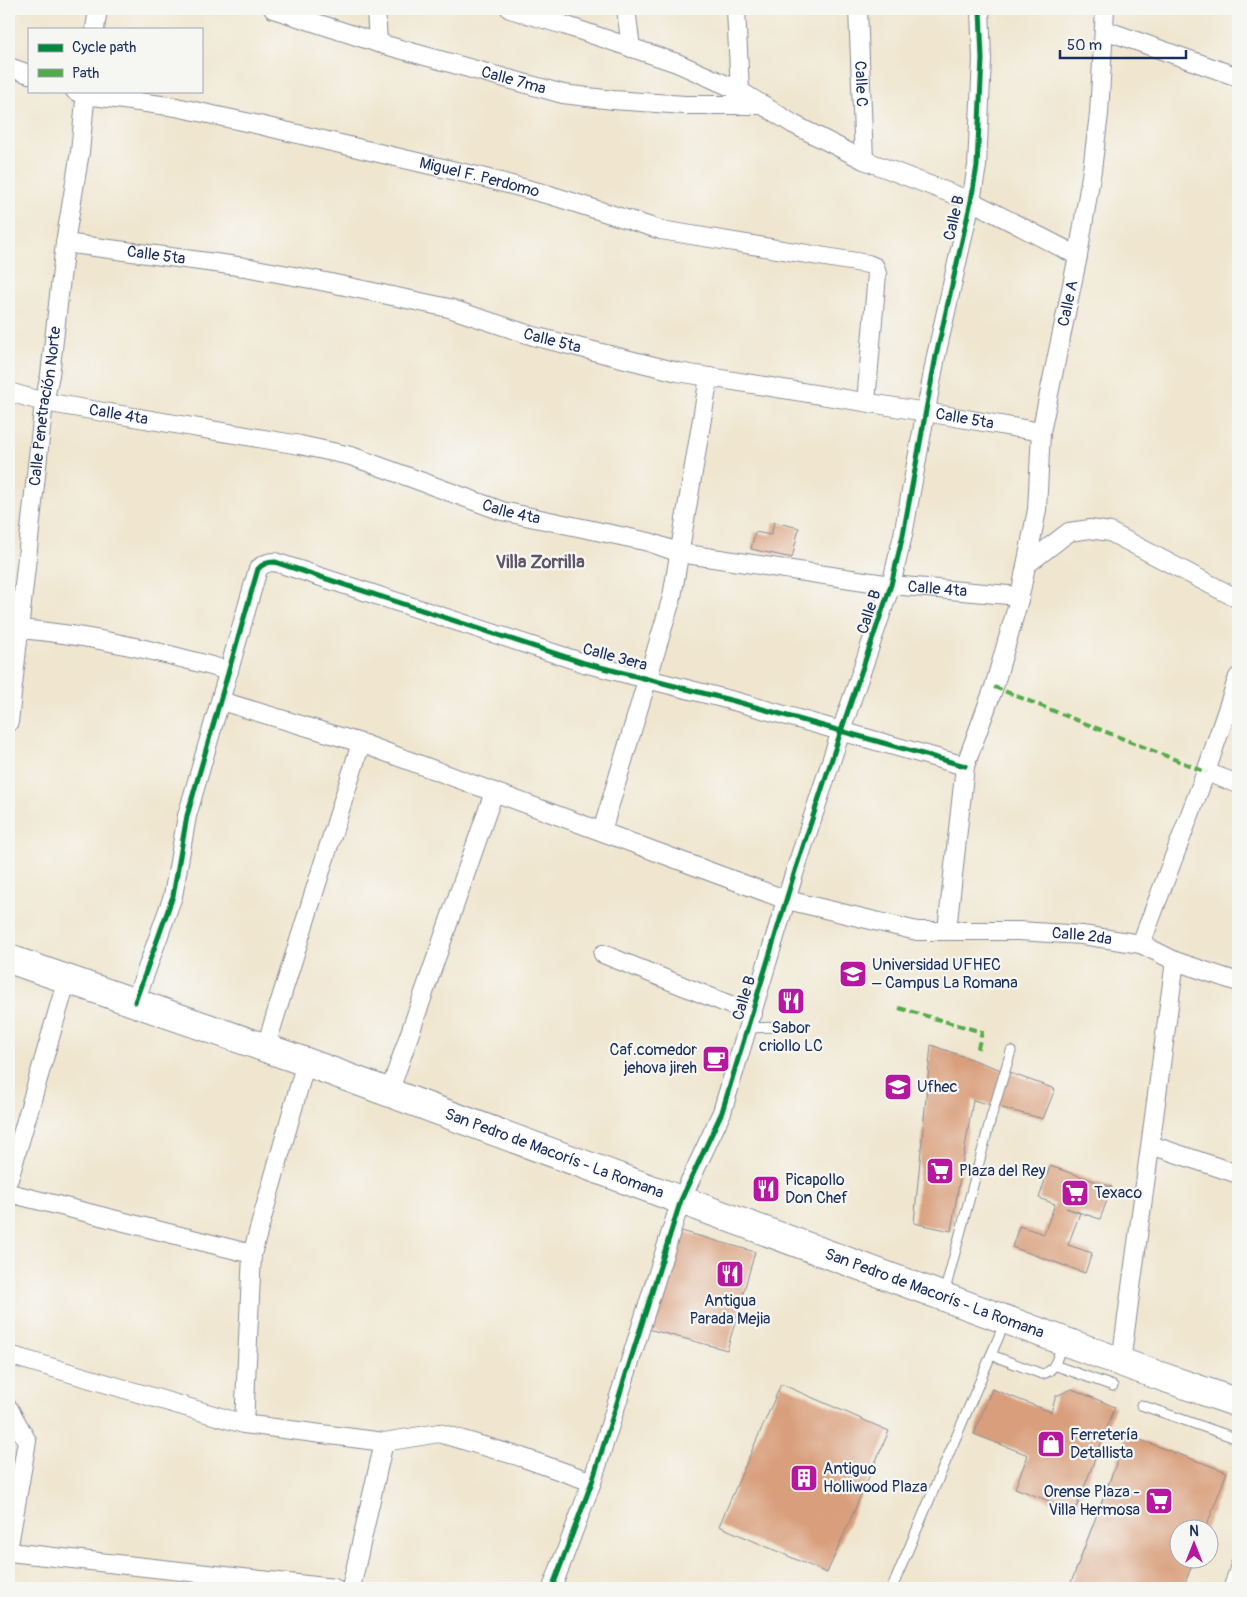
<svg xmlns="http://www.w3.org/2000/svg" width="1247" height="1597" viewBox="0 0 1247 1597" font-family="Pangolin,sans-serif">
	<rect width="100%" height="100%" fill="#f6f6f2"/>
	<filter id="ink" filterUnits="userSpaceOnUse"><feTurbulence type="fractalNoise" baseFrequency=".02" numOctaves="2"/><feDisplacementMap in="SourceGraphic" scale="10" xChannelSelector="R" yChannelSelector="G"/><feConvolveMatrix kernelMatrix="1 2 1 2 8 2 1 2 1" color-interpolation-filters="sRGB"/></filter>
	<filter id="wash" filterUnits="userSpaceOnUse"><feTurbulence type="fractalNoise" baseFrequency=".0096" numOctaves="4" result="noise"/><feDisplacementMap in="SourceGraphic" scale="20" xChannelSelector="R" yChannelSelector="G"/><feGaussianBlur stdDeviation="1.12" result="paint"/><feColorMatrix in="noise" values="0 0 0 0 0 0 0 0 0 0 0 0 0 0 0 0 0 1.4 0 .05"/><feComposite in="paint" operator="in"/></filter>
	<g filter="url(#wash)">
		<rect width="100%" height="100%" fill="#f0e6cf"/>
		<g id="blocks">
			<g fill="#d99f7b">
				<path d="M774,522L799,528L792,558L751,549L755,532L771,535Z"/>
				<path d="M931,1045L1055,1089L1043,1119L973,1100L951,1231L914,1223Z"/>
				<path d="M1050,1166L1112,1187L1100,1219L1066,1208L1080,1213L1068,1245L1092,1253L1085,1273L1012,1247L1019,1226L1044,1234L1055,1204L1039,1198Z"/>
				<path d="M678,1230L755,1252L727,1350L648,1329Z"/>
				<path d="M781,1384L889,1431L827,1573L719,1526Z"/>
				<path d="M992,1389L1051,1412L1056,1396L1072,1389L1115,1407L1075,1511L1015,1488L1028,1455L974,1434Z"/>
				<path d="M1127,1435L1227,1472L1205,1530H1180V1560H1194L1183,1588H1069Z"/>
			</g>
		</g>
	</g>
	<g filter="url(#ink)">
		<use href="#blocks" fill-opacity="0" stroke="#868a96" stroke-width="1"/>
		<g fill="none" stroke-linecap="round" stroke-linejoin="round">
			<defs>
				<g id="lane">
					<path d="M748,1028L776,1027"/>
					<path d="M944,1294L992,1114L1011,1051"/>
					<path d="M991,1355L1042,1374C1056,1372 1058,1354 1063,1342"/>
					<path d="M1054,1365L1113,1386"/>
					<path d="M1141,1405L1238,1439"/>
					<path d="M892,1588L1005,1322"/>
					<path d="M1228,1588L1238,1557"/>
				</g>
				<g id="street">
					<path id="s1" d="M273,9L378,43L563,94L613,100L685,105H764"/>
					<path d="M376,9L378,43"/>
					<path d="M510,9L564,25L677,63L740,91L793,124L864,160L971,201L1078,256"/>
					<path d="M626,9L631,48"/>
					<path d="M736,9L740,91"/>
					<path id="s2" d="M858,9L864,160"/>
					<path d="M95,29L98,9"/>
					<path d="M1105,30L1238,77"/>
					<path d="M9,67L29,74"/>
					<path id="s3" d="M75,91L86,95L176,107L255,124L477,176L550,195L661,230L868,264L875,267L877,274L866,402"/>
					<path id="s4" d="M65,243L245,267L321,281L449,308L533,336L678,372L926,412L1041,432"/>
					<path id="s5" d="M9,392L44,402L300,445L351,456L502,511L649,542L680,553L891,585L1020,596"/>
					<path d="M1026,565L1069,532L1090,529L1110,532L1238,599"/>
					<path d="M20,629C91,635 160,651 229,671"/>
					<path id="s6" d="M221,701L361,743L787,900L917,931H1019L1082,935L1141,944L1175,961L1238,982"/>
					<path id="s7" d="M9,722L44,402L50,375L65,243L80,152L86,91"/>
					<path d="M1206,772L1238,784"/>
					<path d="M602,831L672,597L709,377"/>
					<path id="s8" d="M947,930L965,766L994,687L1020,596L1037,510L1041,432L1078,256L1092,170L1099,114L1105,9"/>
					<path d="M1141,944L1206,772L1238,677"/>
					<path d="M603,954L753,1014"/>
					<path d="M135,1002L173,896L187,816L258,569C263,564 267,562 275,562L584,663L734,701L965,766"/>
					<path d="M265,1049L361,743"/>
					<path d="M389,1093L494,792"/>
					<path d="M1151,1145L1238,1174"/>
					<path d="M9,1179L67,979"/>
					<path d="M9,1193L252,1254"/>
					<path d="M9,1355L244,1424L384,1442L439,1433L521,1457L592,1482"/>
					<path d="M1121,1362L1175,961"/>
					<path d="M9,1409L27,1441L9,1545"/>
					<path d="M244,1424L252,1254L306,1062"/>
					<path d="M9,1552L334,1588"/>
					<path d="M351,1588L384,1442"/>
					<path d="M552,1588L592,1482L681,1200L722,1112L794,874L841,731L891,585L903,535L936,356L971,201L977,166L982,59L980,9"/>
				</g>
				<g id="primary">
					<path id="s9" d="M9,959L306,1062L1137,1368L1238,1403"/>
				</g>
			</defs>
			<use href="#lane" stroke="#868a96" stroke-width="11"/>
			<use href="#street" stroke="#868a96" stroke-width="20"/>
			<use href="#primary" stroke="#868a96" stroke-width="30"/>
			<use href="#lane" stroke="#fff" stroke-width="9"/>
			<use href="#street" stroke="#fff" stroke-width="18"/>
			<use href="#primary" stroke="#fff" stroke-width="28"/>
			<g stroke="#52ab49" stroke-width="4" stroke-dasharray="8 4" stroke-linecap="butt">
				<path d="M994,687L1206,772"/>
				<path d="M899,1008L982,1032L977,1052"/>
			</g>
			<defs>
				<g id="cycleway">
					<path d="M135,1002L173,896L187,816L258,569C263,564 267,562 275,562L584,663L734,701L965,766"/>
					<path d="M552,1588L592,1482L681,1200L722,1112L794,874L841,731L891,585L903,535L936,356L971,201L977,166L982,59L980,9"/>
				</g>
			</defs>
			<use href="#cycleway" stroke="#f6f6f2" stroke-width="8"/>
			<use href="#cycleway" stroke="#00873e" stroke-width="5"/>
		</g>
	</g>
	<defs>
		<symbol id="university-square" viewBox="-11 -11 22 22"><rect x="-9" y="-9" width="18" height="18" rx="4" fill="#b5179e" stroke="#f6f6f2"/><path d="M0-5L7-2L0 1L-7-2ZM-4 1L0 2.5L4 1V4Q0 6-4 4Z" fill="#fff"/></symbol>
		<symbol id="restaurant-square" viewBox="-11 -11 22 22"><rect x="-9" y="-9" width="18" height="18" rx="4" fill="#b5179e" stroke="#f6f6f2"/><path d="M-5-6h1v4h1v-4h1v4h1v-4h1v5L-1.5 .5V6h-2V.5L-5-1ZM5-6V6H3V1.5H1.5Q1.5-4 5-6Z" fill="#fff"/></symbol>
		<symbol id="cafe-square" viewBox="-11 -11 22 22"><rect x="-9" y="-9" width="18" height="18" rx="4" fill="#b5179e" stroke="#f6f6f2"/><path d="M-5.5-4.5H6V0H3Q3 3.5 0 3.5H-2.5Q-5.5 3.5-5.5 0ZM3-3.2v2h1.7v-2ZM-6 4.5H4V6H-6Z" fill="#fff"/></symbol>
		<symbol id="supermarket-square" viewBox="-11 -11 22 22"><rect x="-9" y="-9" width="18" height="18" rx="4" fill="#b5179e" stroke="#f6f6f2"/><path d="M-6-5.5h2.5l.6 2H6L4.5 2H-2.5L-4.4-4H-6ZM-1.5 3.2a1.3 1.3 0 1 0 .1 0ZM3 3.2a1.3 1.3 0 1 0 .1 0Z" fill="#fff"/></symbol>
		<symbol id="shop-square" viewBox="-11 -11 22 22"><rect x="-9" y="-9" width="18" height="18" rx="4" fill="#b5179e" stroke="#f6f6f2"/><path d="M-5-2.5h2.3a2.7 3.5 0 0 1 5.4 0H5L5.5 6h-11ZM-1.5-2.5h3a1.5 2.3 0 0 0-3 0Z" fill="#fff"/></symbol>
		<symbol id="building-square" viewBox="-11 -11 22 22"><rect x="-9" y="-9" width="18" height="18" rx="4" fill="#b5179e" stroke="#f6f6f2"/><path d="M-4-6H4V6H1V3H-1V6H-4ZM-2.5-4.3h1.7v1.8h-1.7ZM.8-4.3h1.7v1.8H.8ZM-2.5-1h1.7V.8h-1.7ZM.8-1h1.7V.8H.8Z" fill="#fff"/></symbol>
	</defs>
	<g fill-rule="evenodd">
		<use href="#university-square" x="837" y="958" width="32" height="32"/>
		<use href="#restaurant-square" x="775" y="985" width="32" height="32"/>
		<use href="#cafe-square" x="700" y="1043" width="32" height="32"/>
		<use href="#university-square" x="882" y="1071" width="32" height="32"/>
		<use href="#supermarket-square" x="924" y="1155" width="32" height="32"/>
		<use href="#restaurant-square" x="750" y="1173" width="32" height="32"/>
		<use href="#supermarket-square" x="1059" y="1177" width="32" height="32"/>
		<use href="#restaurant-square" x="714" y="1258" width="32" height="32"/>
		<use href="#shop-square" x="1035" y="1428" width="32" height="32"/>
		<use href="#building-square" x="788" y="1462" width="32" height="32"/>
		<use href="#supermarket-square" x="1143" y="1485" width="32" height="32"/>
	</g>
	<g text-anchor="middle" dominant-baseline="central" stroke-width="4.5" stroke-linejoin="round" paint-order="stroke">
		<g font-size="16" fill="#1b2f5e" stroke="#f6f6f2">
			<text stroke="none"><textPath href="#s1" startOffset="251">Calle 7ma</textPath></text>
			<text stroke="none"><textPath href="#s2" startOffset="75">Calle C</textPath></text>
			<text stroke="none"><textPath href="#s3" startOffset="414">Miguel F. Perdomo</textPath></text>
			<text transform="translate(954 218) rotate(-77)">Calle B</text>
			<text stroke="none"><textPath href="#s4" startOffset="92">Calle 5ta</textPath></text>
			<text stroke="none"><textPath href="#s8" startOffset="641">Calle A</textPath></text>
			<text stroke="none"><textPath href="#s4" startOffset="498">Calle 5ta</textPath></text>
			<text stroke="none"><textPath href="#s7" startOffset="318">Calle Penetración Norte</textPath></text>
			<text stroke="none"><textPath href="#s5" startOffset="112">Calle 4ta</textPath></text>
			<text stroke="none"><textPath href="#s4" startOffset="918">Calle 5ta</textPath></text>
			<text stroke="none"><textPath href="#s5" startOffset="518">Calle 4ta</textPath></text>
			<text stroke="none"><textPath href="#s5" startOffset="952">Calle 4ta</textPath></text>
			<text transform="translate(869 612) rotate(-72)">Calle B</text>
			<text transform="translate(615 657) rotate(15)">Calle 3era</text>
			<text stroke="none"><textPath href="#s6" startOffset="899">Calle 2da</textPath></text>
			<text transform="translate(744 998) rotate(-73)">Calle B</text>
			<text stroke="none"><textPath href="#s9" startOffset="579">San Pedro de Macorís - La Romana</textPath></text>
			<text stroke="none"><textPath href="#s9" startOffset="984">San Pedro de Macorís - La Romana</textPath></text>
		</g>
		<g font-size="16" fill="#1b2f5e" stroke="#f6f6f2" text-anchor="start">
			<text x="872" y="965">Universidad UFHEC<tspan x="872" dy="18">– Campus La Romana</tspan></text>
			<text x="791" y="1028" text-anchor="middle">Sabor<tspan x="791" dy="18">criollo LC</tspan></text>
			<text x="697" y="1050" text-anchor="end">Caf.comedor<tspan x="697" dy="18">jehova jireh</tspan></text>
			<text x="917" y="1087">Ufhec</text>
			<text x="959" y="1171">Plaza del Rey</text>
			<text x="785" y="1180">Picapollo<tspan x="785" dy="18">Don Chef</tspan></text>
			<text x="1094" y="1193">Texaco</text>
			<text x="730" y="1301" text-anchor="middle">Antigua<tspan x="730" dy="18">Parada Mejia</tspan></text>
			<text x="1070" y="1435">Ferretería<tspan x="1070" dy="18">Detallista</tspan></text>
			<text x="823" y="1469">Antiguo<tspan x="823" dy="18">Holliwood Plaza</tspan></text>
			<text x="1140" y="1492" text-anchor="end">Orense Plaza -<tspan x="1140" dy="18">Villa Hermosa</tspan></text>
		</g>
		<g font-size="18" font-weight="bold" fill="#5e5668" stroke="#f6f6f2">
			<text x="540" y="562">Villa Zorrilla</text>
		</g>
	</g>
	<rect width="1247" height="1597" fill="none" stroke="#f6f6f2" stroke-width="30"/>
	<rect x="28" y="28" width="175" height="65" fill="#f6f6f2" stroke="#9ea6b7"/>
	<rect x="38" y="44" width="25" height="8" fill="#00873e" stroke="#9ea6b7"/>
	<text x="72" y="52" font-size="15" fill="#1b2f5e">Cycle path</text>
	<rect x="38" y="69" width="25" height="8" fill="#52ab49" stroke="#9ea6b7"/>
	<text x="72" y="78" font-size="15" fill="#1b2f5e">Path</text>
	<g transform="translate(1194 1544)"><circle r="24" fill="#f6f6f2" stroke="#9ea6b7"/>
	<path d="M0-4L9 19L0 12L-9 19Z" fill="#b5179e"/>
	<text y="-8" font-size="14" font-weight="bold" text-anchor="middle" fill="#1b2f5e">N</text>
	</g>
	<path d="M1060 50v8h126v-8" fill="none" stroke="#1b2f5e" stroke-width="2.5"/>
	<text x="1067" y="50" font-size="15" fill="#1b2f5e" stroke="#f6f6f2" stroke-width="4" paint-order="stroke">50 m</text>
</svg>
